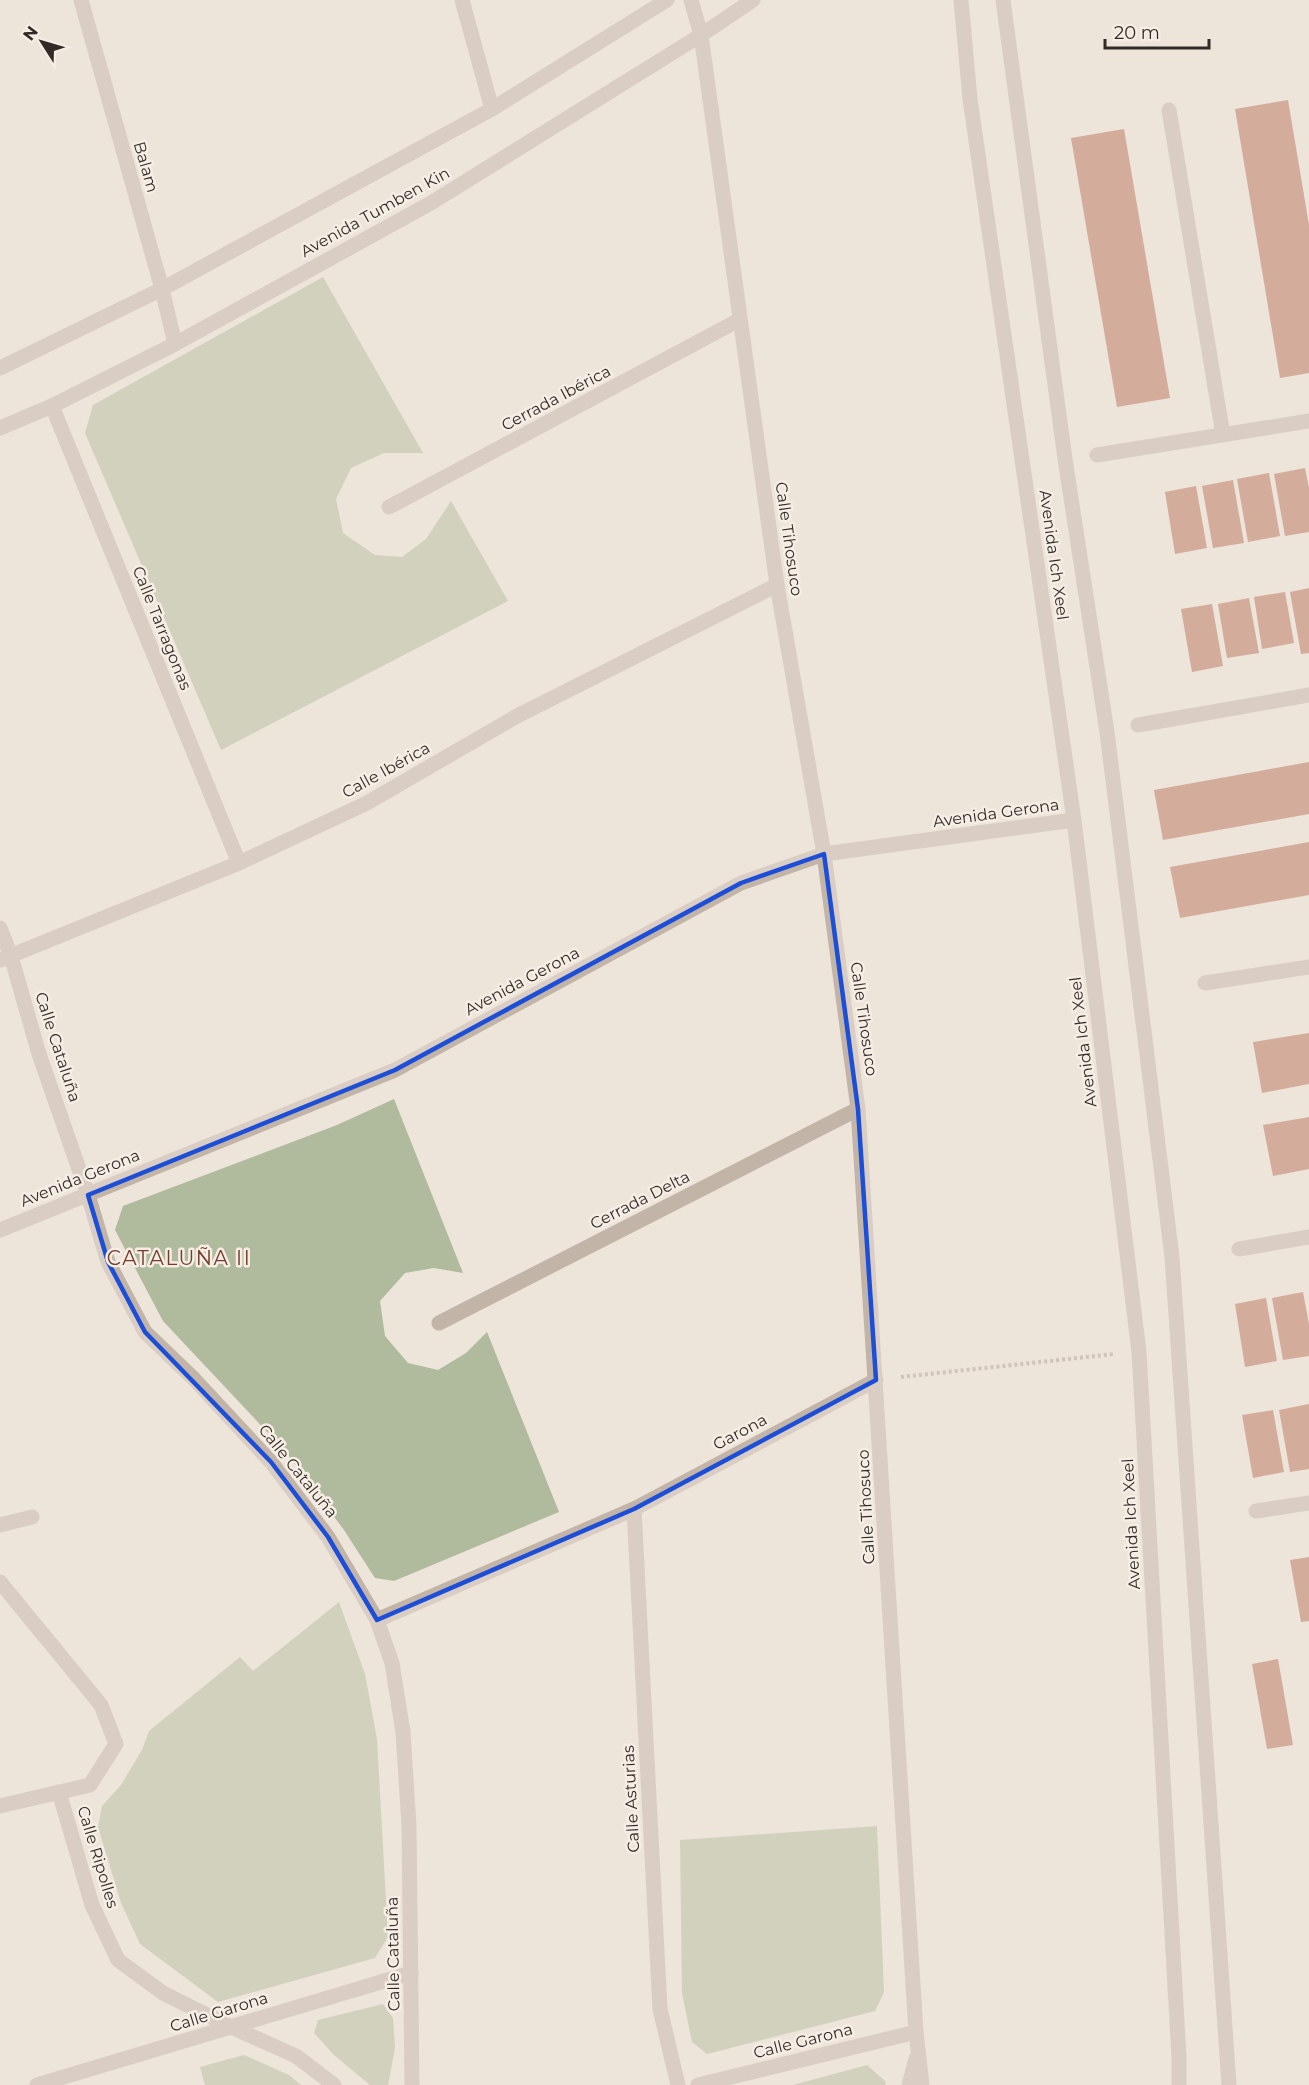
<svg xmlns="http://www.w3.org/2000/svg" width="1309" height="2085" viewBox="0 0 1309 2085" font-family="Montserrat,sans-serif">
	<rect width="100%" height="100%" fill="#ede4da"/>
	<g fill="#b0ba9c">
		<path d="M323,277L423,453H384L351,468L336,499L343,533L375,555L402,557L426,539L451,501L508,601L221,750L85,433L93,405Z"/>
		<path d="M394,1099L463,1273L434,1268L405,1273L380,1301L385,1336L408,1363L438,1370L466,1353L487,1332L559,1512L394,1581L375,1578L344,1530L285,1451L163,1321L115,1230L123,1206L337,1125Z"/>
		<path d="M339,1602L365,1674L377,1739L388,1937L375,1958L218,2002L140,1944L121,1903L98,1827L102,1806L121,1785L142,1750L149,1731L240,1657L253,1671Z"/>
		<path d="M877,1826L884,1992L875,2011L707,2054L692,2042L682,1993L680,1840Z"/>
		<path d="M383,2004L393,2018L395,2048L388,2085H370L334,2055L314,2033L318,2020Z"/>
		<path d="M244,2055L289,2075L301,2085H205L200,2067Z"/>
		<path d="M867,2065L886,2082L885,2085H793Z"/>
	</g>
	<g fill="#b56851">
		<path d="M1288,100L1309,225V373L1280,378L1235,109Z"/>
		<path d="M1124,129L1170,398L1117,407L1071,138Z"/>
		<path d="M1305,468L1309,488V532L1285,536L1274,474Z"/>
		<path d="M1269,473L1280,536L1248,542L1237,479Z"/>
		<path d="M1233,480L1244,543L1213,548L1202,486Z"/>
		<path d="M1196,486L1207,548L1175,554L1165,492Z"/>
		<path d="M1309,588V653L1301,654L1290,592Z"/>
		<path d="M1285,592L1294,643L1262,649L1254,597Z"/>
		<path d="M1249,598L1259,653L1227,658L1218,604Z"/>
		<path d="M1212,604L1223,666L1192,672L1181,609Z"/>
		<path d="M1309,762V814L1163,840L1154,790Z"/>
		<path d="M1309,842V895L1180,918L1170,867Z"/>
		<path d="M1309,1033V1084L1262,1093L1253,1042Z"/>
		<path d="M1309,1117V1169L1273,1176L1263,1125Z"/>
		<path d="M1303,1292L1309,1324V1356L1283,1360L1272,1298Z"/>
		<path d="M1266,1298L1277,1361L1245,1367L1235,1304Z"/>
		<path d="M1309,1404V1469L1290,1472L1279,1410Z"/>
		<path d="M1273,1410L1284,1472L1253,1478L1242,1415Z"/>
		<path d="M1309,1557V1621L1301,1622L1290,1560Z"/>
		<path d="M1278,1659L1293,1745L1267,1749L1252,1664Z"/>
	</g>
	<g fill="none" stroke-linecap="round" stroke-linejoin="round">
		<path stroke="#af9e92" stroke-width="4" stroke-dasharray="3 3" stroke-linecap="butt" d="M901,1377L1114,1354"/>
		<g stroke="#c3b4a8" stroke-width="15">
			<path d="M81,0L162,289L175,344"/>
			<path d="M462,0L492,109"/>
			<path d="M691,0L701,35L777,585L824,854L858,1109L916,2032L922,2085"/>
			<path d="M961,0L970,99L1074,820L1139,1352L1179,2057V2085"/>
			<path d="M1003,0L1065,459L1107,732L1172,1257L1229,2085"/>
			<path d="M1169,110L1223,435"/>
			<path d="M0,368L162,289L492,109L667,0"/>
			<path d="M52,406L239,863"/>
			<path d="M0,428L52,406L175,344L431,203L701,35L753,0"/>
			<path d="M1097,455L1309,421"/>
			<path d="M389,507L739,320"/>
			<path d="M1138,725L1309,695"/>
			<path d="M0,928L11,956L39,1054L88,1195L108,1262L145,1332L194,1379L271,1462L328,1537L377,1620L392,1663L403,1732L409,1826L412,2085"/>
			<path d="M0,960L239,863L367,803L517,716L777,585"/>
			<path d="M1205,983L1309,967"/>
			<path d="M0,1230L395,1070L741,883L824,854L1074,820"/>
			<path d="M1239,1249L1309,1237"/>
			<path d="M439,1323L858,1109"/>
			<path d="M634,1509L660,2009L678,2085"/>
			<path d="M1256,1511L1309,1503"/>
			<path d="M0,1525L32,1517"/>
			<path d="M0,1582L101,1705L116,1744L90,1785L0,1806"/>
			<path d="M377,1620L634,1509L876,1380"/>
			<path d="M59,1792L92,1905L118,1960L163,1993L231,2027L296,2056L334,2085"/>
			<path d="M37,2085L411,1973"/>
			<path d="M698,2085L916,2032"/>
			<path d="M909,2085L916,2059"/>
		</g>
	</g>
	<path d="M0 0H1309V2085H0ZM824,854L858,1109L876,1380L634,1509L377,1620L328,1537L271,1462L145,1332L108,1262L88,1195L395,1070L741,883Z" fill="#ede4da" fill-opacity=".55" fill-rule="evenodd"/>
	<path fill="none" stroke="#1d4ed8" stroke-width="4.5" stroke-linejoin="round" d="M824,854L858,1109L876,1380L634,1509L377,1620L328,1537L271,1462L145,1332L108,1262L88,1195L395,1070L741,883Z"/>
	<g text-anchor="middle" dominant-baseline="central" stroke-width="5" stroke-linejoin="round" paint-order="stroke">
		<g font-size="16" fill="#312a27" stroke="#f6eee5">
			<text transform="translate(146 167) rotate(74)">Balam</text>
			<text transform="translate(375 212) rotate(-29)">Avenida Tumben Kin</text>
			<text transform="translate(556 398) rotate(-28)">Cerrada Ibérica</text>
			<text transform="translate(789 539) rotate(82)">Calle Tihosuco</text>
			<text transform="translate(1054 555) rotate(82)">Avenida Ich Xeel</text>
			<text transform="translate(162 628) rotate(68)">Calle Tarragonas</text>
			<text transform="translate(386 770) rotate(-29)">Calle Ibérica</text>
			<text transform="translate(996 813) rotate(-8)">Avenida Gerona</text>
			<text transform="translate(522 981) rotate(-28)">Avenida Gerona</text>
			<text transform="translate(864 1019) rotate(82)">Calle Tihosuco</text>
			<text transform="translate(1083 1042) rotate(-97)">Avenida Ich Xeel</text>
			<text transform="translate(58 1047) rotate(72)">Calle Cataluña</text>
			<text transform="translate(80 1178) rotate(-22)">Avenida Gerona</text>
			<text transform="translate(640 1200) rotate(-27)">Cerrada Delta</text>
			<text transform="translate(740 1432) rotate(-28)">Garona</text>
			<text transform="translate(298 1471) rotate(51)">Calle Cataluña</text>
			<text transform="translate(866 1507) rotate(-93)">Calle Tihosuco</text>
			<text transform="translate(1131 1524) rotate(-93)">Avenida Ich Xeel</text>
			<text transform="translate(631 1799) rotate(-93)">Calle Asturias</text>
			<text transform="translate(98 1857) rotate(73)">Calle Ripolles</text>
			<text transform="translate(393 1954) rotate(-91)">Calle Cataluña</text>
			<text transform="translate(219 2012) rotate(-17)">Calle Garona</text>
			<text transform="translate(803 2041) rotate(-14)">Calle Garona</text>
		</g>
		<g font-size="20" letter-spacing="1.5" fill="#753c2b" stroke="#f6eee5">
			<text x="179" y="1258">CATALUÑA II</text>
		</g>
	</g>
	<g transform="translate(42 42) rotate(307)" stroke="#f6eee5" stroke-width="4.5" paint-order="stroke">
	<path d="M0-4.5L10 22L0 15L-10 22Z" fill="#312a27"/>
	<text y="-9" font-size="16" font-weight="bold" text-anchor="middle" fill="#312a27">N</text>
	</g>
	<path d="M1105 39v9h104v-9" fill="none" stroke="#312a27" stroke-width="3"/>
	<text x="1114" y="39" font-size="18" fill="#312a27" stroke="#f6eee5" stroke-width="4.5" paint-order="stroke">20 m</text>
</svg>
